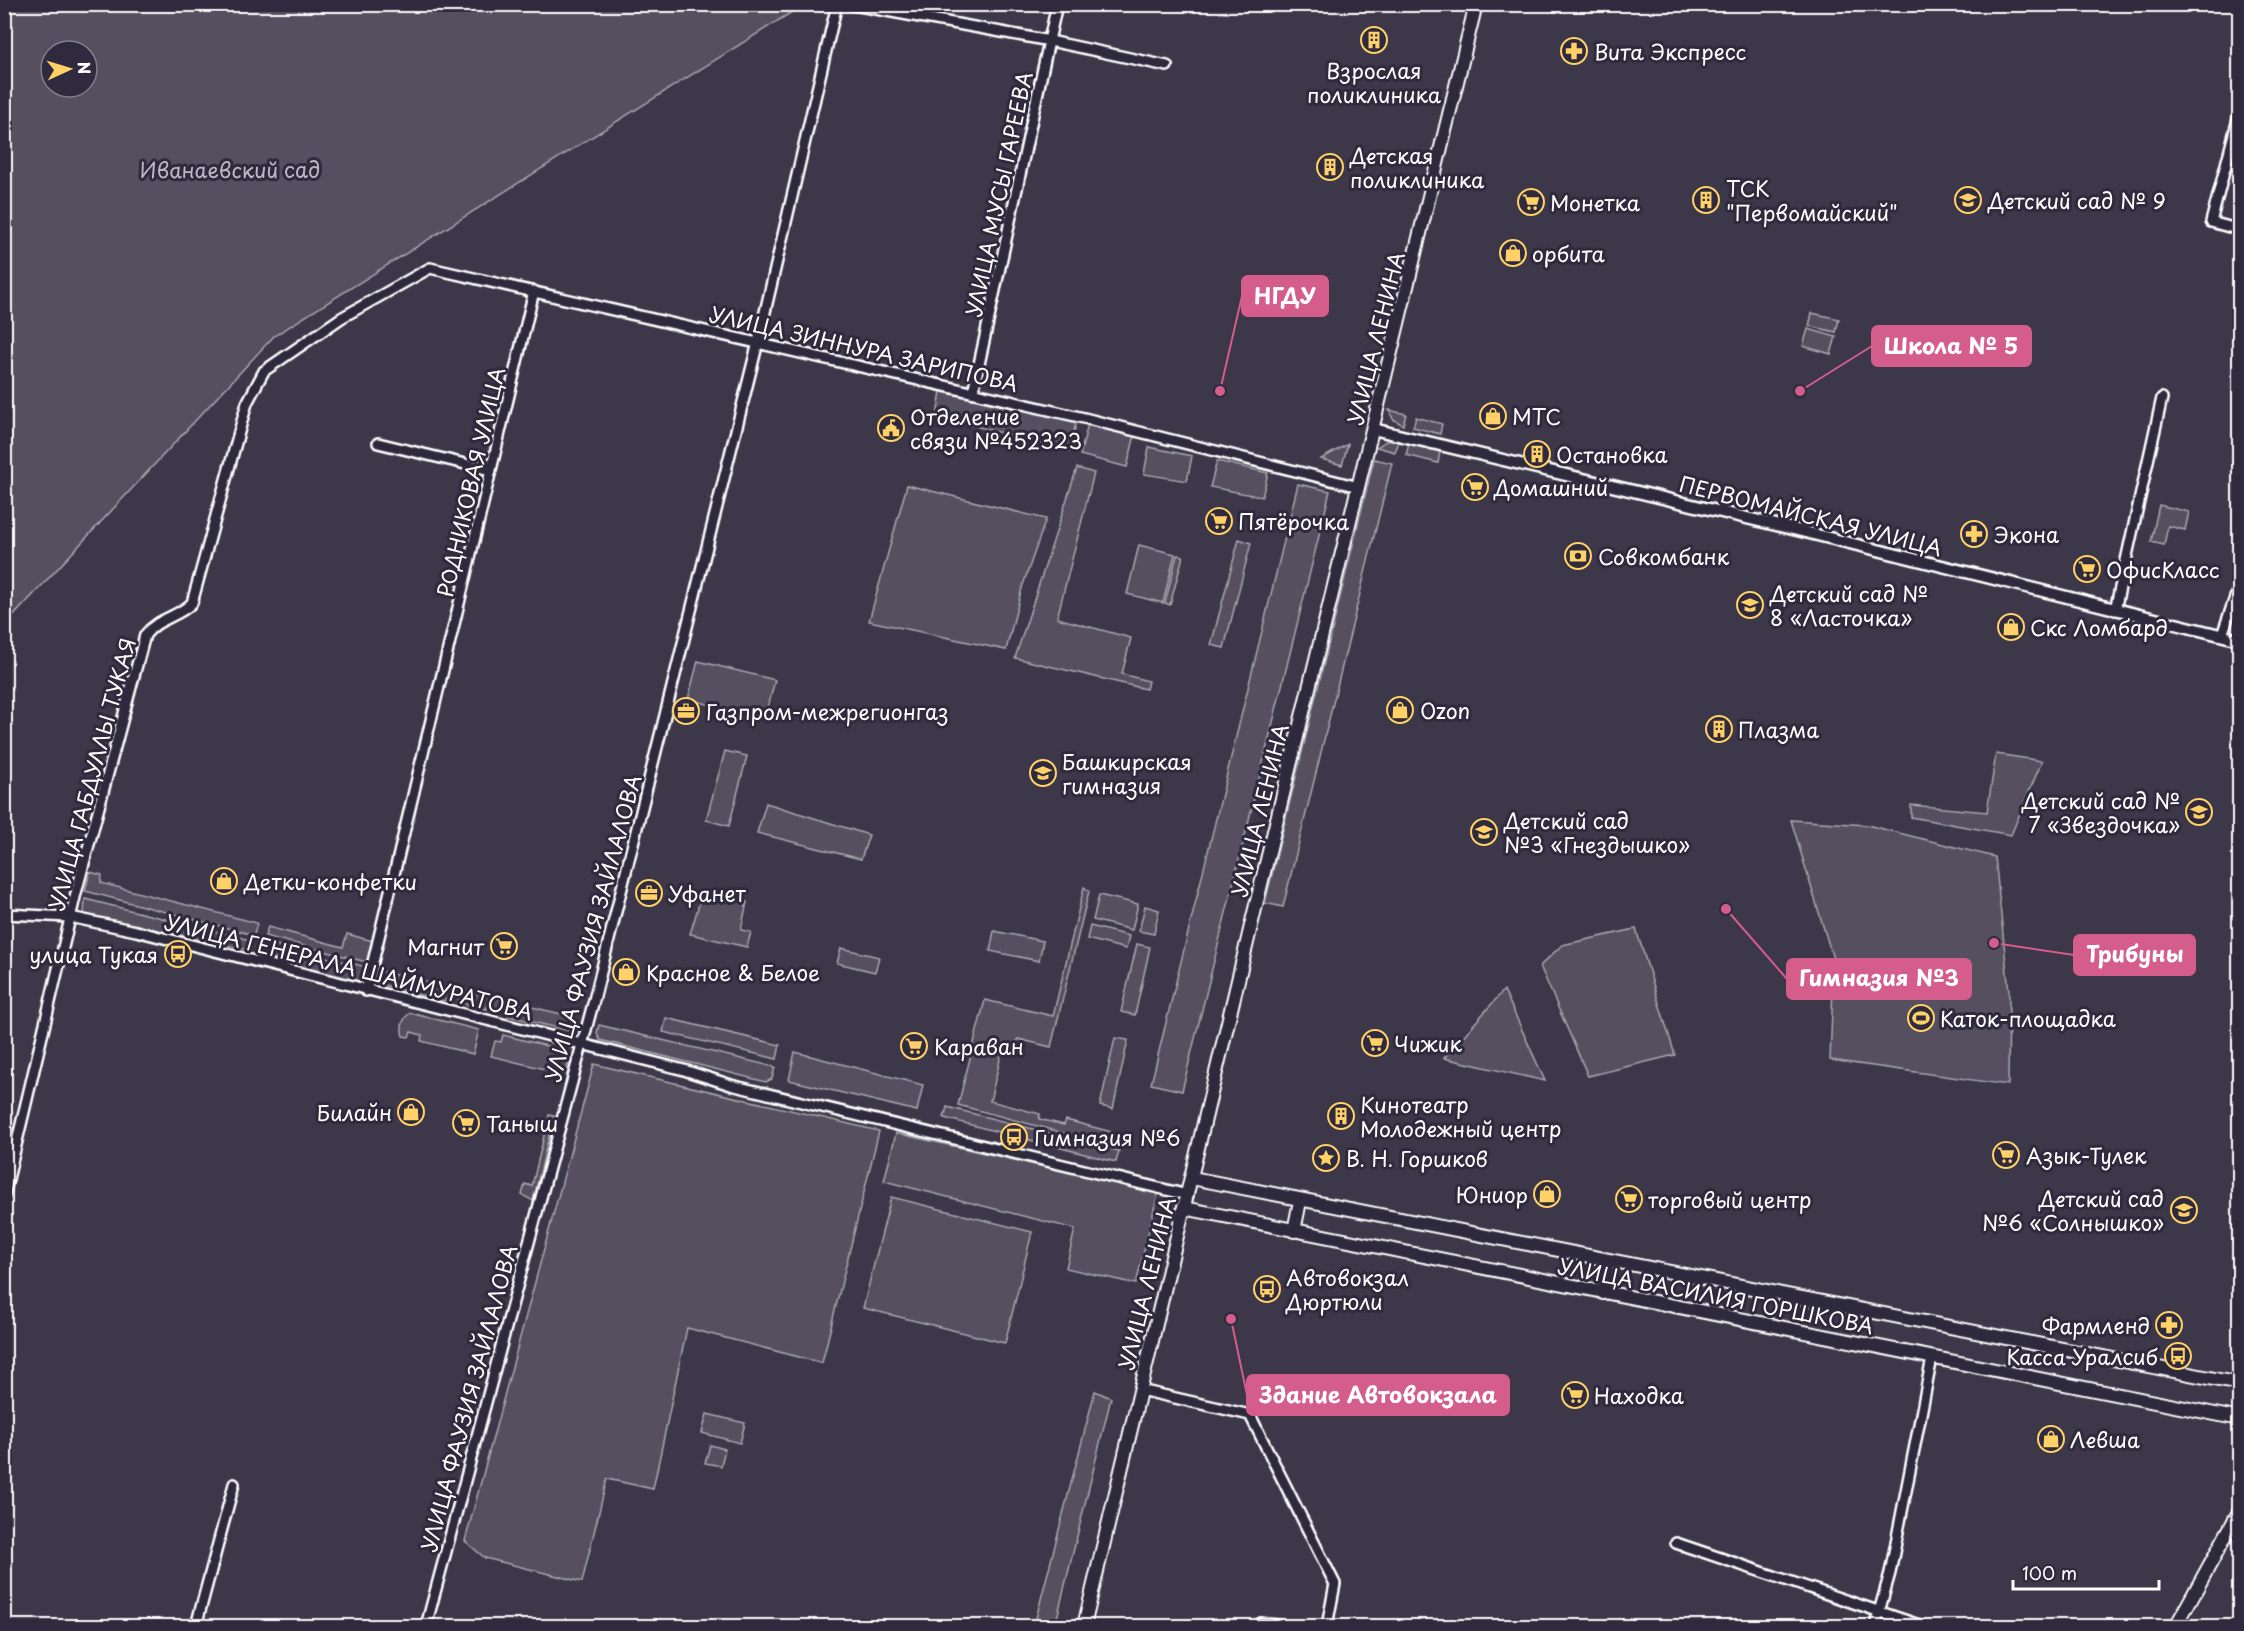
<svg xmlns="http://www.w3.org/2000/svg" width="2244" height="1631" viewBox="0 0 2244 1631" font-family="'Playpen Sans',sans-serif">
	<rect width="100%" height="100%" fill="#3c3749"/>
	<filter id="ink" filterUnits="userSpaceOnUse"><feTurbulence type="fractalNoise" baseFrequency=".0167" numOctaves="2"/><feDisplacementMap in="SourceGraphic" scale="12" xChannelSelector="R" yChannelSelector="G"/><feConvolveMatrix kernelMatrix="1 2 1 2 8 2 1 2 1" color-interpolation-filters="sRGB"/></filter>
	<g filter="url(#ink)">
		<g fill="#555060" stroke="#aaa8b0" stroke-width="1.5" fill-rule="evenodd">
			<path d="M5,4H803V5L274,336L5,625ZM51,51H87V87H51Z"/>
			<path d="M1812,313L1839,319L1836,332L1809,326Z"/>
			<path d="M1808,329L1836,337L1831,354L1803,346Z"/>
			<path d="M941,391L1077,420L1069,451L937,416Z"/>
			<path d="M1389,410L1406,414L1403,425L1393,419Z"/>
			<path d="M1416,417L1442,424L1440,434L1413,427Z"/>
			<path d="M1088,424L1135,435L1127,467L1080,455Z"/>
			<path d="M1386,441H1399L1395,452L1377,447Z"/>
			<path d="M1409,443L1440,452L1438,463L1406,455Z"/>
			<path d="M1348,444L1342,465L1321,459Z"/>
			<path d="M1149,447L1192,456L1187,481L1144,474Z"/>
			<path d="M1374,459L1392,463L1283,907L1265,903Z"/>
			<path d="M1217,461L1268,473L1262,497L1210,487Z"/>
			<path d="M1077,468L1094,473L1057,618L1131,638L1122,674L1148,681L1146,689L1015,658Z"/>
			<path d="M1298,484L1330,491L1182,1091L1151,1084Z"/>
			<path d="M907,485L1046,519L1022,588L1006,650L869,621Z"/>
			<path d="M2159,505L2189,512L2185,530L2168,526L2164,545L2151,542Z"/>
			<path d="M1239,539L1251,543L1224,648L1211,645Z"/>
			<path d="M1139,545L1175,554L1163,603L1127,594Z"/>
			<path d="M1177,555L1183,556L1170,605L1165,603Z"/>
			<path d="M698,661L775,680L765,719L688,699Z"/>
			<path d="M725,751L747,756L729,826L706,820Z"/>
			<path d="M1996,754L2042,761L2011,835L1911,817V805L1987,812Z"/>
			<path d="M766,803L869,835L861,859L757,833Z"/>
			<path d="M1791,820L1867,825L1995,857L2009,992L2008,1085L1830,1060L1834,962Z"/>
			<path d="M90,872L102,875L101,883L257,923L254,935L85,891Z"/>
			<path d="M1084,887L1089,891L1051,1047L1018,1039L1016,1045L1004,1043L990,1101L1040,1114L1039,1119L1064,1125L1066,1120L1112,1132L1109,1145L958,1105L985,1000L1053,1016Z"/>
			<path d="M703,891L747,902L741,930L751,932L747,947L690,934Z"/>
			<path d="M1099,895L1138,904L1132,930L1093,920Z"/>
			<path d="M85,899L250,940L248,950L84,914Z"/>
			<path d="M1145,906L1159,910L1154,934L1139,931Z"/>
			<path d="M1090,926L1129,936L1126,949L1087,939Z"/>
			<path d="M268,927L343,947L347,934L373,941L367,962L265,936Z"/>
			<path d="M1636,929L1675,1055L1588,1076L1540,966L1562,945Z"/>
			<path d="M994,931L1043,941L1039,961L990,951Z"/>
			<path d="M264,942L367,967L364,978L360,981L264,958L261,953Z"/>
			<path d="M1137,944L1150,947L1135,1015L1121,1012Z"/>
			<path d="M841,948L879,957L875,972L837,963Z"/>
			<path d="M379,971L451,988L448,999L443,1001L379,984Z"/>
			<path d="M461,989L505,1001L503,1009L488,1005L487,1009L458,1002Z"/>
			<path d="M1504,990L1545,1081L1444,1058Z"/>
			<path d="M511,1002L574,1017L570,1031L508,1016Z"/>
			<path d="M410,1013L479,1030L473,1054L421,1041L422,1035L411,1032L409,1037L403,1036C400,1027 403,1018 410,1013Z"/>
			<path d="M666,1018L780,1045L777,1059L663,1032Z"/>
			<path d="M599,1025L775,1067L772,1079L766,1082L600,1040L597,1033Z"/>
			<path d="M503,1035L563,1050L570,1058L566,1074L491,1056L495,1041L501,1042Z"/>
			<path d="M1115,1038L1128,1040L1113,1109L1100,1106Z"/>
			<path d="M795,1052L923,1085L917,1111L789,1080Z"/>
			<path d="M594,1064L879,1131L822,1363L687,1328L653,1489L607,1479L582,1582L485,1558L465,1541Z"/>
			<path d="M947,1107L1119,1151L1116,1162L944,1118Z"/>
			<path d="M549,1115L554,1116L533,1201L522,1195L525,1184L532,1186Z"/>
			<path d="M896,1133L1158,1193L1136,1284L1066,1268L1075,1229L884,1181Z"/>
			<path d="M891,1197L1032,1232L1005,1343L863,1308Z"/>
			<path d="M1095,1391L1111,1398L1055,1626H1034Z"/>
			<path d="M707,1414L745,1423L740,1443L702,1433Z"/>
			<path d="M710,1445L725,1449L721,1466L705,1463Z"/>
		</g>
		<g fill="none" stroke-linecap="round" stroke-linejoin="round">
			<defs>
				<g id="minor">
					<path d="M848,4L1050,41L1167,66"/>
					<path d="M2240,111L2211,222L2240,230"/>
					<path d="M973,392L1057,4"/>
					<path d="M378,443L490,470"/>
					<path d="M2115,610L2162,398"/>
					<path d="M2222,635L2240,583"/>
					<path d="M4,914L70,917L136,931L684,1070L731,1085L1188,1195"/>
					<path d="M366,991L534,291"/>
					<path d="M4,1196L76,893L145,635C159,617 177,618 192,603L247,403L264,371L341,318L430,268L1084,418L1359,487"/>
					<path d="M1140,1390L1250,1415L1335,1584L1327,1626"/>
					<path d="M1676,1543L1922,1626"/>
					<path d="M1261,1623L1285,1626"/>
					<path d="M196,1626L234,1484"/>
					<path d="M426,1626L594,1000L758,342L837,4"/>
					<path d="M1875,1626L1890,1573L1932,1358"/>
				</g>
				<path id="tertiary" d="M1373,429L1797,530L2240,640"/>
				<g id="secondary">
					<path d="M1192,1178L2240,1384"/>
					<path d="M1184,1208L2240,1419"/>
					<path d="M1294,1231L1300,1201"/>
					<path d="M1603,1293L1608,1261"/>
					<path d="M1084,1626L1255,909L1476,4"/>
					<path d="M2176,1626L2240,1510"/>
				</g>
			</defs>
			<use href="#minor" stroke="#fff" stroke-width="14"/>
			<use href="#tertiary" stroke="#fff" stroke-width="15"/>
			<use href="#secondary" stroke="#fff" stroke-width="16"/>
			<use href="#minor" stroke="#2f2a3d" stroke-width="9"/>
			<use href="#tertiary" stroke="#2f2a3d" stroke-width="10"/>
			<use href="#secondary" stroke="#2f2a3d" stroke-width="12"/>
		</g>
	</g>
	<defs>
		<symbol id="building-ring" viewBox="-11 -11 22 22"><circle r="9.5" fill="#2f2a3d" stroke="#ffd166" stroke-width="1.5"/><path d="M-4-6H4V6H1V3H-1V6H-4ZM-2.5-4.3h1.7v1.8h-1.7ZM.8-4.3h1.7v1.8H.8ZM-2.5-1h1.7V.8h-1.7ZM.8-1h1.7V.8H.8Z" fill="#ffd166"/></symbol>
		<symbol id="pharmacy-ring" viewBox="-11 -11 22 22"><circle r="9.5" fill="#2f2a3d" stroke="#ffd166" stroke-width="1.5"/><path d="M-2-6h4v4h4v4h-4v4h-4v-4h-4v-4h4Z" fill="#ffd166"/></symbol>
		<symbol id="school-ring" viewBox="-11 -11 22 22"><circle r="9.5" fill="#2f2a3d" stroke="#ffd166" stroke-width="1.5"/><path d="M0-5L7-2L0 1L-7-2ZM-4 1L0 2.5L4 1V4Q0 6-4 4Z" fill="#ffd166"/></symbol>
		<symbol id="supermarket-ring" viewBox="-11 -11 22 22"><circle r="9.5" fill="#2f2a3d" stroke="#ffd166" stroke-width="1.5"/><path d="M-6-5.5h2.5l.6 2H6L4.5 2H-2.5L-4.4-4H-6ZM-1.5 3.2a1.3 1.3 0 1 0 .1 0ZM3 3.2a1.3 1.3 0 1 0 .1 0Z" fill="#ffd166"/></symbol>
		<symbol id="shop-ring" viewBox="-11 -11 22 22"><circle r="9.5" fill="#2f2a3d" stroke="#ffd166" stroke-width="1.5"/><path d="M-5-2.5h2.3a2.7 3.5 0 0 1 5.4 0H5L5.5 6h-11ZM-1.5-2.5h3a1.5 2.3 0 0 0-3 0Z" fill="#ffd166"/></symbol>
		<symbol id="civic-ring" viewBox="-11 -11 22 22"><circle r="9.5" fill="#2f2a3d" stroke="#ffd166" stroke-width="1.5"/><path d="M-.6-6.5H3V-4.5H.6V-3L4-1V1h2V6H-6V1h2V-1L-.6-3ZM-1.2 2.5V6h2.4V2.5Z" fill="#ffd166"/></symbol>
		<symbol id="bank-ring" viewBox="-11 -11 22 22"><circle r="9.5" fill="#2f2a3d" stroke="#ffd166" stroke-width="1.5"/><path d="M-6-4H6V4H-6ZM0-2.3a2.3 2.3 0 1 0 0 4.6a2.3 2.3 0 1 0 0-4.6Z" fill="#ffd166"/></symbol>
		<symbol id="office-ring" viewBox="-11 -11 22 22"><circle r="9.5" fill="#2f2a3d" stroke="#ffd166" stroke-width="1.5"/><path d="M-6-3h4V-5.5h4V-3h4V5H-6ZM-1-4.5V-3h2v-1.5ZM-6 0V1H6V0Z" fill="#ffd166"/></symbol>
		<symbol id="bus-ring" viewBox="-11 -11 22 22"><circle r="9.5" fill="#2f2a3d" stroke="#ffd166" stroke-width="1.5"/><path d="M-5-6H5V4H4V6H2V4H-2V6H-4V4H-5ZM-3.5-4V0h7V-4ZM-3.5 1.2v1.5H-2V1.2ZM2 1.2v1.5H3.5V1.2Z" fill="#ffd166"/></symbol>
		<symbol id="stadium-ring" viewBox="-11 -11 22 22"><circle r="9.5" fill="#2f2a3d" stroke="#ffd166" stroke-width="1.5"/><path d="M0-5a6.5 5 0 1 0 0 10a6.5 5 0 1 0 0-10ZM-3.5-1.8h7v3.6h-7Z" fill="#ffd166"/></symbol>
		<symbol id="sight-ring" viewBox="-11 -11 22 22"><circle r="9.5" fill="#2f2a3d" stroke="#ffd166" stroke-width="1.5"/><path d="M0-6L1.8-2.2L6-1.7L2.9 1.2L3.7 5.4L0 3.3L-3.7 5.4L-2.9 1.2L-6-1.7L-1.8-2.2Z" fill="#ffd166"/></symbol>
	</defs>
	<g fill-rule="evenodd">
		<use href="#building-ring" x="1359" y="25" width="30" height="30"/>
		<use href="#pharmacy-ring" x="1559" y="36" width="30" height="30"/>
		<use href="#building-ring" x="1315" y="152" width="30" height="30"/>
		<use href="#building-ring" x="1691" y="185" width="30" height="30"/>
		<use href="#school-ring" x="1953" y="185" width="30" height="30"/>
		<use href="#supermarket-ring" x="1516" y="187" width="30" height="30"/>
		<use href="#shop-ring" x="1498" y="238" width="30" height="30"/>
		<use href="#shop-ring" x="1478" y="401" width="30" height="30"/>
		<use href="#civic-ring" x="876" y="413" width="30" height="30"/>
		<use href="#building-ring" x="1522" y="439" width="30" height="30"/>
		<use href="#supermarket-ring" x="1460" y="472" width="30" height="30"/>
		<use href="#supermarket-ring" x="1204" y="506" width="30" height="30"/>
		<use href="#pharmacy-ring" x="1959" y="519" width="30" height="30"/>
		<use href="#bank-ring" x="1563" y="541" width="30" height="30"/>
		<use href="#supermarket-ring" x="2072" y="554" width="30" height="30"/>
		<use href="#school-ring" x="1735" y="590" width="30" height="30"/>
		<use href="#shop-ring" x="1996" y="612" width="30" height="30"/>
		<use href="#shop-ring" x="1385" y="695" width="30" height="30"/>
		<use href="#office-ring" x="671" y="696" width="30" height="30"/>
		<use href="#building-ring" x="1704" y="714" width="30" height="30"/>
		<use href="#school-ring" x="1028" y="758" width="30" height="30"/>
		<use href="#school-ring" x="2184" y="797" width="30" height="30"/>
		<use href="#school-ring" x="1469" y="817" width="30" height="30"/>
		<use href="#shop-ring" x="209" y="866" width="30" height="30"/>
		<use href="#office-ring" x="634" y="878" width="30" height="30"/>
		<use href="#supermarket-ring" x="489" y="931" width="30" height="30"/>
		<use href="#bus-ring" x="163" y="939" width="30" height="30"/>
		<use href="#shop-ring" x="611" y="957" width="30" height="30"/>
		<use href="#stadium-ring" x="1906" y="1003" width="30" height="30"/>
		<use href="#supermarket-ring" x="1360" y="1028" width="30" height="30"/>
		<use href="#supermarket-ring" x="899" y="1031" width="30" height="30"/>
		<use href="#shop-ring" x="396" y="1097" width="30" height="30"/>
		<use href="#building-ring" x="1326" y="1101" width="30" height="30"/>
		<use href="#supermarket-ring" x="451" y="1108" width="30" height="30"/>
		<use href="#bus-ring" x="999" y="1122" width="30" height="30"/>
		<use href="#supermarket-ring" x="1991" y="1140" width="30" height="30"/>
		<use href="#sight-ring" x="1311" y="1143" width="30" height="30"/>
		<use href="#shop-ring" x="1532" y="1179" width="30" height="30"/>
		<use href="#supermarket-ring" x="1614" y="1184" width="30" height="30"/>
		<use href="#school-ring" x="2169" y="1195" width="30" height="30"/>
		<use href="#bus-ring" x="1252" y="1274" width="30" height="30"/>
		<use href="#pharmacy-ring" x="2154" y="1310" width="30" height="30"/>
		<use href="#bus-ring" x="2163" y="1341" width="30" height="30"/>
		<use href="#supermarket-ring" x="1560" y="1380" width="30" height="30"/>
		<use href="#shop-ring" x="2036" y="1424" width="30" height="30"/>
	</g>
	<g text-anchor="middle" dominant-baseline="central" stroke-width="6" stroke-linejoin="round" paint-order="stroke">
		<g font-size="21" fill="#fff" stroke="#2f2a3d" text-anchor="start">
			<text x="1594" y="51">Вита Экспресс</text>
			<text x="1374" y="70" text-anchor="middle">Взрослая<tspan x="1374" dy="24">поликлиника</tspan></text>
			<text x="1350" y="155">Детская<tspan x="1350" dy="24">поликлиника</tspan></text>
			<text x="1726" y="188">ТСК<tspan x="1726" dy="24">"Первомайский"</tspan></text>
			<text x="1988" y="200">Детский сад № 9</text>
			<text x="1550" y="202">Монетка</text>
			<text x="1532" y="253">орбита</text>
			<text x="910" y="416">Отделение<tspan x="910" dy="24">связи №452323</tspan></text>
			<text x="1512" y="416">МТС</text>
			<text x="1556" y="454">Остановка</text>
			<text x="1494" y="487">Домашний</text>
			<text x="1238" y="521">Пятёрочка</text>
			<text x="1994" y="534">Экона</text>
			<text x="1598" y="556">Совкомбанк</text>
			<text x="2106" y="569">ОфисКласс</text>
			<text x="1770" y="593">Детский сад №<tspan x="1770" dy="24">8 «Ласточка»</tspan></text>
			<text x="2030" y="627">Скс Ломбард</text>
			<text x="1420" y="710">Ozon</text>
			<text x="706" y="711">Газпром-межрегионгаз</text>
			<text x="1738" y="729">Плазма</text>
			<text x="1062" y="761">Башкирская<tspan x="1062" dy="24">гимназия</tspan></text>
			<text x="2180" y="800" text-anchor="end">Детский сад №<tspan x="2180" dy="24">7 «Звездочка»</tspan></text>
			<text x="1504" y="820">Детский сад<tspan x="1504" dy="24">№3 «Гнездышко»</tspan></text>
			<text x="244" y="881">Детки-конфетки</text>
			<text x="668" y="893">Уфанет</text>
			<text x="484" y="946" text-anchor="end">Магнит</text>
			<text x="158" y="954" text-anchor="end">улица Тукая</text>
			<text x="646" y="972">Красное &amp; Белое</text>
			<text x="1940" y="1018">Каток-площадка</text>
			<text x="1394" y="1043">Чижик</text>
			<text x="934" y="1046">Караван</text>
			<text x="1360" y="1104">Кинотеатр<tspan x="1360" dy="24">Молодежный центр</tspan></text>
			<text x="392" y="1112" text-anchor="end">Билайн</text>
			<text x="486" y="1123">Таныш</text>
			<text x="1034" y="1137">Гимназия №6</text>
			<text x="2026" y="1155">Азык-Тулек</text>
			<text x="1346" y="1158">В. Н. Горшков</text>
			<text x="1528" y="1194" text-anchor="end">Юниор</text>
			<text x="2164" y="1198" text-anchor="end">Детский сад<tspan x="2164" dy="24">№6 «Солнышко»</tspan></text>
			<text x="1648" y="1199">торговый центр</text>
			<text x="1286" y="1277">Автовокзал<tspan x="1286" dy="24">Дюртюли</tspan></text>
			<text x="2150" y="1325" text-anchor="end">Фармленд</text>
			<text x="2158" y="1356" text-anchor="end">Касса Уралсиб</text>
			<text x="1594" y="1395">Находка</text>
			<text x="2070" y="1439">Левша</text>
		</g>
		<g font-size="21" fill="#bbb9bf" stroke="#2f2a3d">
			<text x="230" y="169">Иванаевский сад</text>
		</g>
		<g font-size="21" fill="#fff" stroke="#2f2a3d">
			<text transform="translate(998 194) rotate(-78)">УЛИЦА МУСЫ ГАРЕЕВА</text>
			<text transform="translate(1375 338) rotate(-76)">УЛИЦА ЛЕНИНА</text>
			<text transform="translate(864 348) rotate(13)">УЛИЦА ЗИННУРА ЗАРИПОВА</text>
			<text transform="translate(470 482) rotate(-77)">РОДНИКОВАЯ УЛИЦА</text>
			<text transform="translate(1811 515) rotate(14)">ПЕРВОМАЙСКАЯ УЛИЦА</text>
			<text transform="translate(91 774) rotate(-75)">УЛИЦА ГАБДУЛЛЫ ТУКАЯ</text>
			<text transform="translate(1259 810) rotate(-76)">УЛИЦА ЛЕНИНА</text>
			<text transform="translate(592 928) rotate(-75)">УЛИЦА ФАУЗИЯ ЗАЙЛАЛОВА</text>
			<text transform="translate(349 966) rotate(14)">УЛИЦА ГЕНЕРАЛА ШАЙМУРАТОВА</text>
			<text transform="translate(1146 1283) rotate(-76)">УЛИЦА ЛЕНИНА</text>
			<text transform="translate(1716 1295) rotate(11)">УЛИЦА ВАСИЛИЯ ГОРШКОВА</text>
			<text transform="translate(468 1398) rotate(-75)">УЛИЦА ФАУЗИЯ ЗАЙЛАЛОВА</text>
		</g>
	</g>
	<path fill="none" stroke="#d45d8c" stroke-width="2" d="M1220 391L1242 296M1800 391L1872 346M1994 943L2074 955M1726 909L1787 979M1231 1319L1247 1395"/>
	<g fill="#d45d8c" stroke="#2f2a3d" stroke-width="2">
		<circle cx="1220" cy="391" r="6"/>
		<circle cx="1800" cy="391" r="6"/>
		<circle cx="1994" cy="943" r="6"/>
		<circle cx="1726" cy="909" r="6"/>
		<circle cx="1231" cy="1319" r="6"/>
	</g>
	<g fill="#d45d8c" stroke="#d45d8c" stroke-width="2">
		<rect x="1242" y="276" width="86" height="40" rx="6"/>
		<rect x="1872" y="326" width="159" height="40" rx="6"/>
		<rect x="2074" y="935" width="121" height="40" rx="6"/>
		<rect x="1787" y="959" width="184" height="40" rx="6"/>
		<rect x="1247" y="1375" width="262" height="40" rx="6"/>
	</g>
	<g font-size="22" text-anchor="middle" font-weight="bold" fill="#fff">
		<text x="1285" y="304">НГДУ</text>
		<text x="1951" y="354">Школа № 5</text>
		<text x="2135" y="962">Трибуны</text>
		<text x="1879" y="986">Гимназия №3</text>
		<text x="1378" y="1403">Здание Автовокзала</text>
	</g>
	<rect width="2244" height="1631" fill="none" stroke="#2f2a3d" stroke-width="24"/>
	<rect x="12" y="12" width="2220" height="1607" fill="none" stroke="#fff" stroke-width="2" filter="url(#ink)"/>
	<g transform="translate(69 69) rotate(86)"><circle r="28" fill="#2f2a3d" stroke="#827f8b" stroke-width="1.5"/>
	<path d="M0-4.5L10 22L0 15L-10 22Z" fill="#ffd166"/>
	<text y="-9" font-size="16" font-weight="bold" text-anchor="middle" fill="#ffffff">N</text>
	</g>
	<path d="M2013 1580v9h146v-9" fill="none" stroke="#ffffff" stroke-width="3"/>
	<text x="2022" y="1580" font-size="18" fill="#ffffff" stroke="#2f2a3d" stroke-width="4.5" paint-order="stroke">100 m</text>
</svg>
